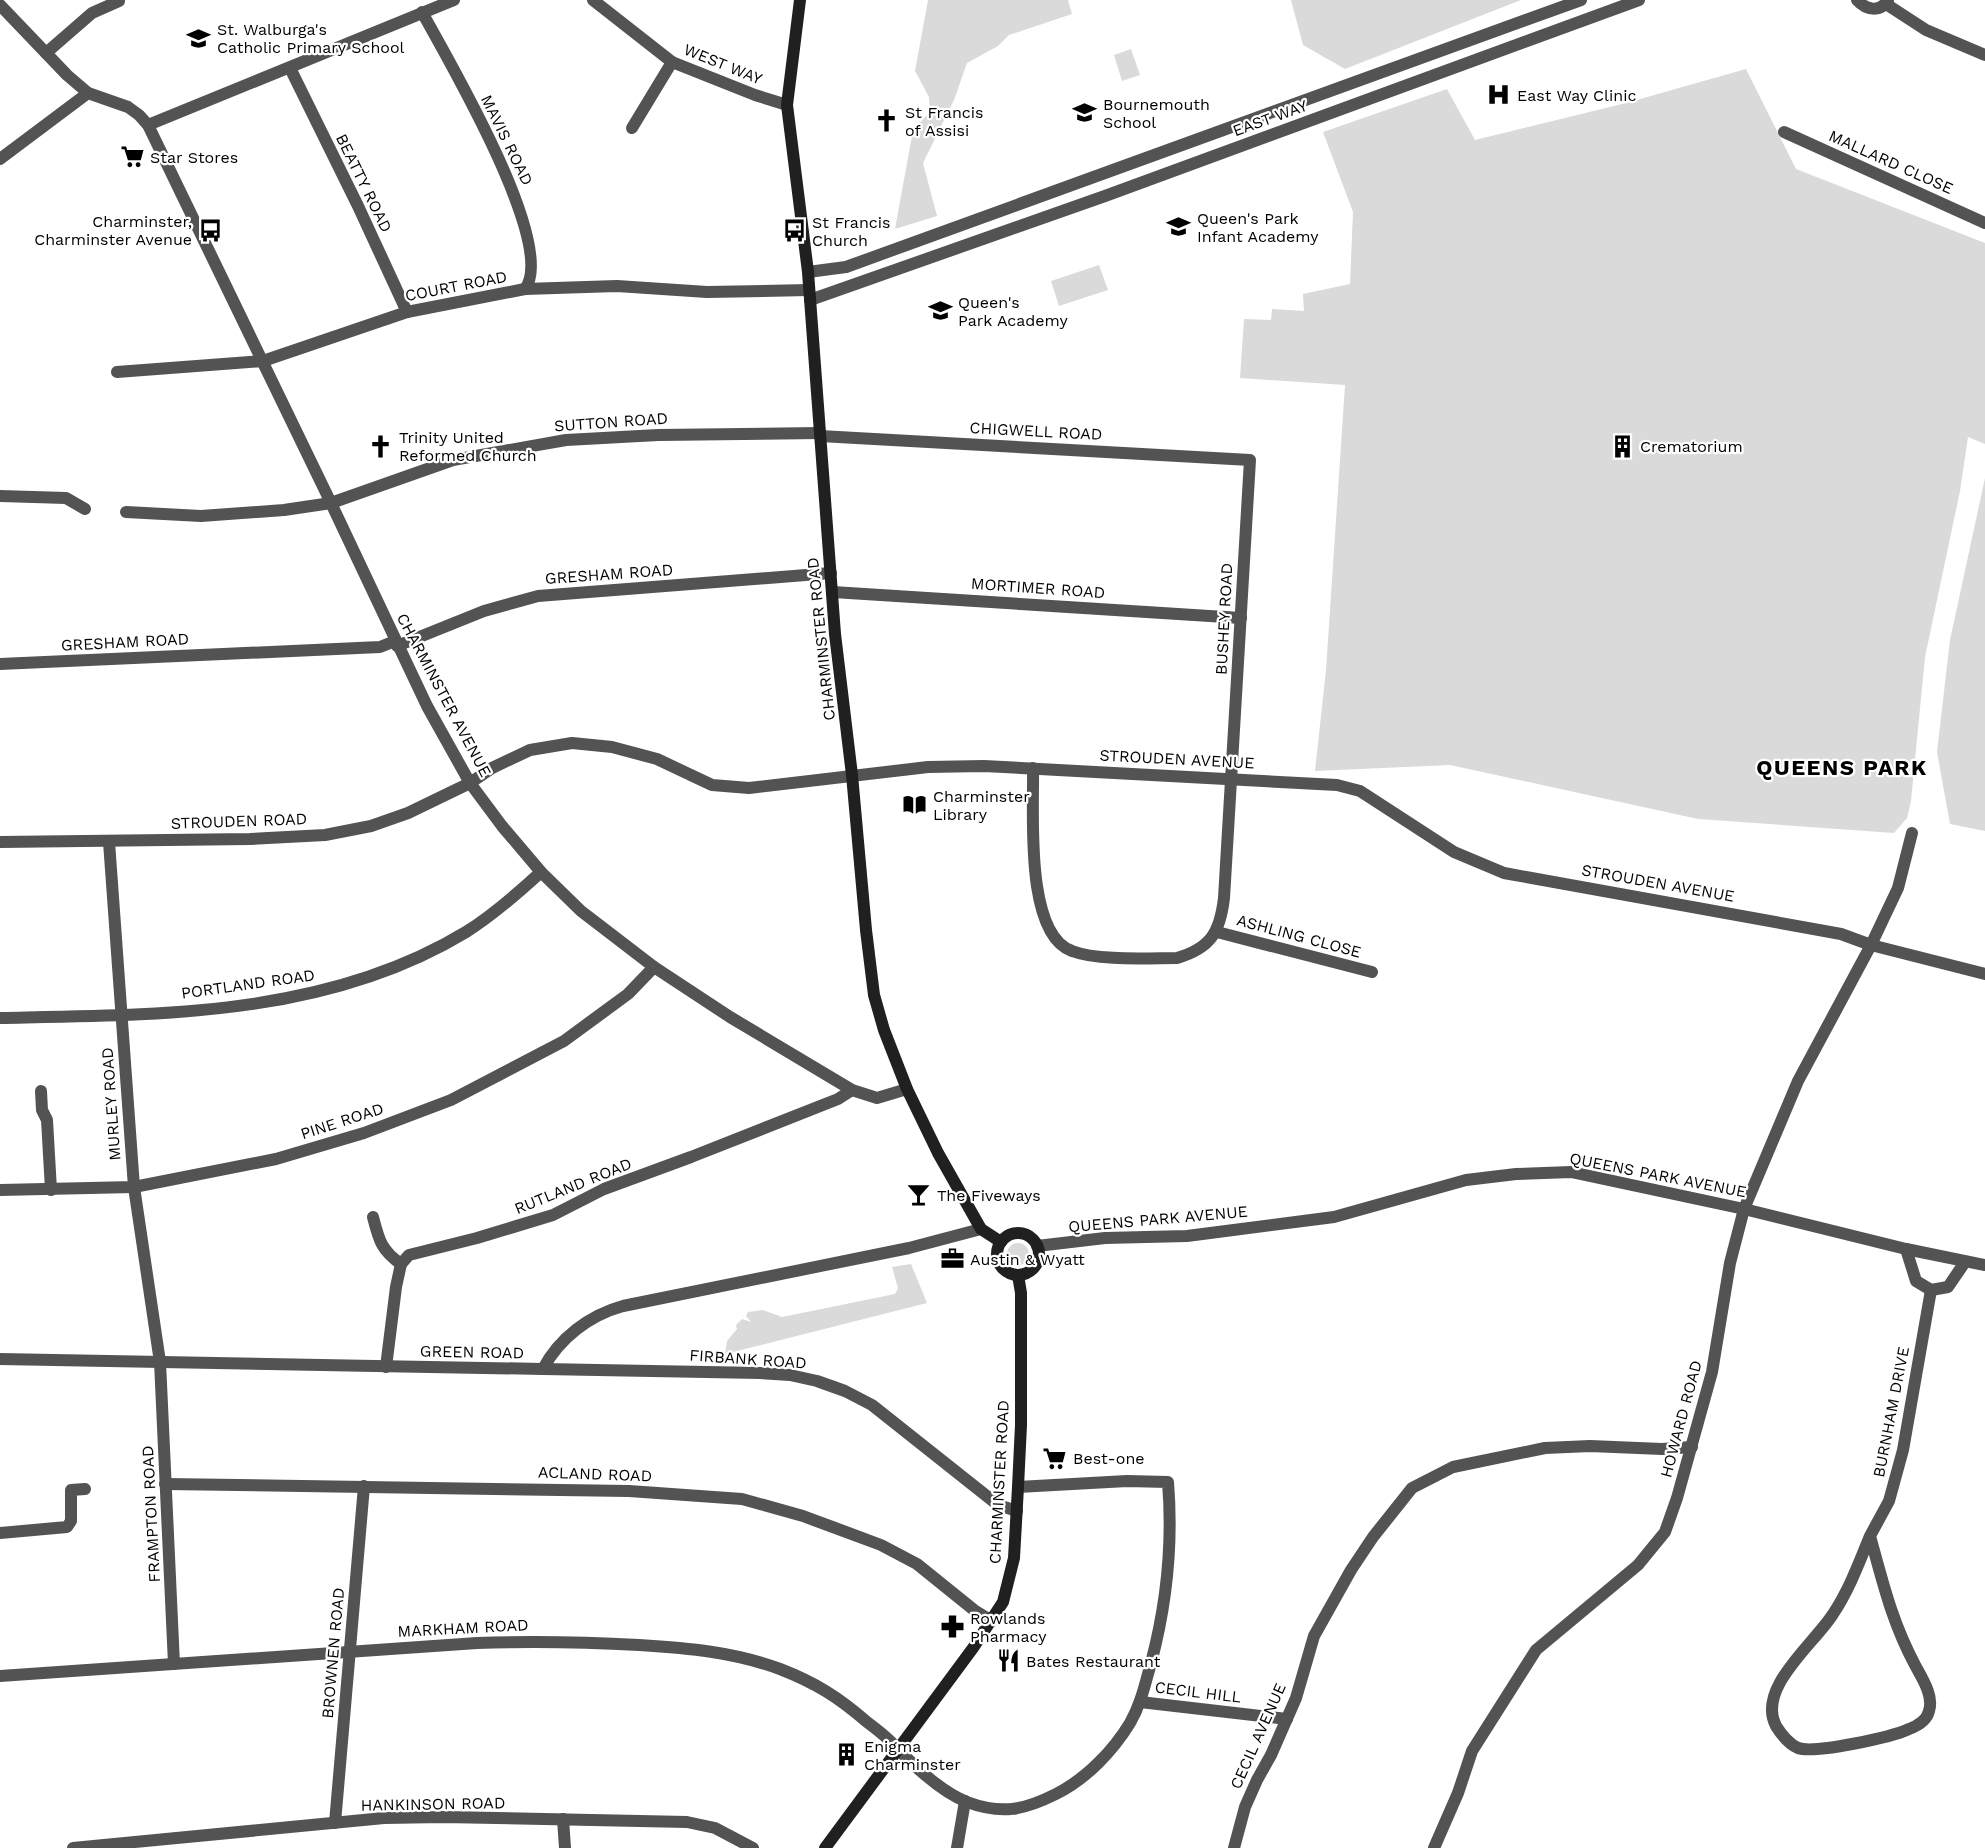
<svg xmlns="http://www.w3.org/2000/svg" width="1985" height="1848" viewBox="0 0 1985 1848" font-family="'Work Sans',sans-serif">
	<rect width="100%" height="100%" fill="#fff"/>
	<g fill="#dadada">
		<path d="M928,0H1068L1072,14L1009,35L998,46L967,63L954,100L923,163L937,216L895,229L913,130L930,112L929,97L915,71Z"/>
		<path d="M1291,0H1521L1345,69L1303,45Z"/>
		<path d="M1131,49L1140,75L1122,81L1114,55Z"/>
		<path d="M1746,69L1796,169L1985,243V444L1968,437L1960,491L1925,657L1911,801L1907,818L1894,833L1698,819L1450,765L1315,771L1326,670L1345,385L1240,378L1244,319L1271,320L1272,309L1304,311L1303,294L1350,284L1353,212L1323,132L1447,89L1475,140L1626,103Z"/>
		<path d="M1099,265L1108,290L1059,306L1051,281Z"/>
		<path d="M1985,478V831L1950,824L1937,752L1950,640Z"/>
		<circle cx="1018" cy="1254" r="11"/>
		<path d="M911,1264L927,1303L725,1354L727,1341L737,1329L736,1325L742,1319L751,1322L746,1316L748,1312L763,1310L782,1317L895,1294L898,1288L892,1267Z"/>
	</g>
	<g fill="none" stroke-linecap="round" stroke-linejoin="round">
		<g stroke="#535353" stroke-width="12">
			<path d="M1857,0C1866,10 1880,13 1888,0"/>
			<path d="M1886,4L1926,30L1985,55"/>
			<path d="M422,12C447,58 558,245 525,289"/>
			<path d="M46,53L92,13L119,1"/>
			<path d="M290,68L358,206L407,312"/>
			<path d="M632,128L672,62"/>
			<path d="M1784,132L1985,223"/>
			<path d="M0,159L88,93"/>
			<path d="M117,372L263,361L407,312L525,289L617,286L707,292L809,290"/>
			<path d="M820,436L1250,460L1224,898C1220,932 1211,948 1177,958C1148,958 1098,961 1072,951C1024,934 1034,810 1033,768"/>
			<path d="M0,496L66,498L85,509"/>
			<path d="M126,512L201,516L284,510L331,503L453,460L566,440L658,435L820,433"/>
			<path d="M833,592L1241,618"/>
			<path d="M397,646L484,611L538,596L831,573"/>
			<path d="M0,664L380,647L395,641"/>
			<path d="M0,842L250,839L325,835L371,826L408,813L470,783L492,768L530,750L572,743L612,747L657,759L712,785L749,788L928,767L984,766L1337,785L1360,791L1454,852L1504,873L1841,934L1871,945L1985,974"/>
			<path d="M109,842L134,1187L160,1362L174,1664"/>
			<path d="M1217,932L1372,972"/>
			<path d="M0,1018C158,1015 326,1017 466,932C493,915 517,894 541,872"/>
			<path d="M41,1091L42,1110L47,1120L51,1190"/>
			<path d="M0,1190L134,1187L276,1159L364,1133L451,1100L564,1041L628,994L654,967"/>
			<path d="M373,1217C379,1240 381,1250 401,1264"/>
			<path d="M1037,1246L1105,1238L1187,1236L1334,1217L1466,1180L1516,1174L1571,1172L1744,1209L1906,1249L1985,1265"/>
			<path d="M1906,1249L1916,1281L1931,1290L1948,1287L1965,1262"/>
			<path d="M0,1359L543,1369C559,1338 590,1315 623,1306L909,1248L981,1229"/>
			<path d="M386,1367L396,1287L401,1264L409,1255L477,1238L553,1215L604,1189L691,1157L838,1099L852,1090"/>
			<path d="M543,1369L760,1373L790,1375L817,1381L845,1391L872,1405L998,1505L1017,1511"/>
			<path d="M165,1484L629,1491L742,1499L803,1516L881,1545L917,1564L974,1610L992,1621"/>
			<path d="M0,1533L67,1527L71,1521V1490L85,1489"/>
			<path d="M1870,1536C1859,1563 1849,1590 1833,1614C1815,1643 1756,1688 1776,1726C1781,1734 1789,1744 1798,1748C1815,1754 1892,1737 1909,1729C1917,1726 1927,1720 1929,1711C1934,1696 1922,1678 1915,1665C1892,1622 1883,1583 1870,1536L1889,1501L1903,1450L1931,1290"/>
			<path d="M0,1676L477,1643C531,1641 585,1642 639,1645C688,1648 734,1652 780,1669C816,1683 838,1697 867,1722C875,1728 883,1734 890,1741C910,1762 939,1791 967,1802C1002,1815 1024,1810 1056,1794C1086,1779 1113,1751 1130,1723C1141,1704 1145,1684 1151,1663C1167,1603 1173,1544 1168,1482L1127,1481L1018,1487"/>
			<path d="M1140,1702L1287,1719"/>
			<path d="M563,1819L565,1848"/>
			<path d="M335,1823L364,1486"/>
			<path d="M73,1848L384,1818L443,1817L687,1822L715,1828L753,1848"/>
			<path d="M957,1848L965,1801"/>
			<path d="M1234,1848L1245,1807L1257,1780L1271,1755L1296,1698L1314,1636L1351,1570L1373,1537L1412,1488L1453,1467L1545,1448L1590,1446L1662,1449L1692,1447"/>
			<path d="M1434,1848L1458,1793L1472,1751L1536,1650L1638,1565L1665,1532L1677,1498L1712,1372L1730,1263L1744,1209L1798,1081L1871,945L1898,888L1912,833"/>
		</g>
		<g stroke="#535353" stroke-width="12">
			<path d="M593,0L672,62L755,95L787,105"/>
			<path d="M0,5L67,75L88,93L128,107L139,115L148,125L331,503L427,706L470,783L502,826L541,872L581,911L654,967L730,1017L852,1090L877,1098L907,1089"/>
			<path d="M148,125L454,0"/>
			<path d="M808,272L846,267L1581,0"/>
			<path d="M810,300L1105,196L1639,0"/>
		</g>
		<g stroke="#202020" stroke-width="12">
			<path d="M800,0L787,105L808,272L835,634L852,775L866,930L874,995L884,1030L907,1089L938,1153L981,1229L1001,1242"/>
			<circle cx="1018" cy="1254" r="21"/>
			<path d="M825,1848L973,1648L1003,1602L1014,1558L1018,1487L1021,1425V1293L1018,1275"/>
		</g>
	</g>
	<defs>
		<symbol id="school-bare" viewBox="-9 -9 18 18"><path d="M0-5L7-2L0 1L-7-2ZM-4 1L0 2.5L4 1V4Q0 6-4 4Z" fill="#000" stroke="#fff" stroke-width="2.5" paint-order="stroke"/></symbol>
		<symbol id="hospital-bare" viewBox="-9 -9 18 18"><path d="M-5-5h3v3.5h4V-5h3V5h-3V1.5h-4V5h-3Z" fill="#000" stroke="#fff" stroke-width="2.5" paint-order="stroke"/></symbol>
		<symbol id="church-bare" viewBox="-9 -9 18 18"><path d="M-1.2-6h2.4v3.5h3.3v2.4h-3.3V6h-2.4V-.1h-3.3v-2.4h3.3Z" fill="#000" stroke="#fff" stroke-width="2.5" paint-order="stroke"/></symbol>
		<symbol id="supermarket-bare" viewBox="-9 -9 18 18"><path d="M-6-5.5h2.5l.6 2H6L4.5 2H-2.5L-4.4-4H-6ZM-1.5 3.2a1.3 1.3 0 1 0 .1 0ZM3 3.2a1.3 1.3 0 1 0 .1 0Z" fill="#000" stroke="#fff" stroke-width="2.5" paint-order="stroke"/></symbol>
		<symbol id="bus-bare" viewBox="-9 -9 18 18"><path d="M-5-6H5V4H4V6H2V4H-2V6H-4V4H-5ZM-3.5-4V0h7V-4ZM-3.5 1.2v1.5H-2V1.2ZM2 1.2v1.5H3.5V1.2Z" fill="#000" stroke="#fff" stroke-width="2.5" paint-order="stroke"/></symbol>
		<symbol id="building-bare" viewBox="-9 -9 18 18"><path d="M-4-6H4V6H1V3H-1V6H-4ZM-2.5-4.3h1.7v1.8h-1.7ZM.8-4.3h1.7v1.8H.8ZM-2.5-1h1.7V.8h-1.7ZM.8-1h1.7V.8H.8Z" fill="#000" stroke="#fff" stroke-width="2.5" paint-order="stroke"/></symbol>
		<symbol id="library-bare" viewBox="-9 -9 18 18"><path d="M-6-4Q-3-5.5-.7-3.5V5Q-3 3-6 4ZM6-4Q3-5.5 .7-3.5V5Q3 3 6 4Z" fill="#000" stroke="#fff" stroke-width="2.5" paint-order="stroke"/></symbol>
		<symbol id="bar-bare" viewBox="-9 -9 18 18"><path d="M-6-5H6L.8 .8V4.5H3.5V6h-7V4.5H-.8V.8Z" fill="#000" stroke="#fff" stroke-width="2.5" paint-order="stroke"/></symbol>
		<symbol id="office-bare" viewBox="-9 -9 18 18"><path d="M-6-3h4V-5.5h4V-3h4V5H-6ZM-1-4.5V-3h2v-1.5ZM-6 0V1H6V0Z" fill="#000" stroke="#fff" stroke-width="2.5" paint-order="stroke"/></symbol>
		<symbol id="pharmacy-bare" viewBox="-9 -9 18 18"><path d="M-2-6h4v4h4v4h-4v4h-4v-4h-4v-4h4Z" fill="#000" stroke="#fff" stroke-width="2.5" paint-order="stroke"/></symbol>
		<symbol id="restaurant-bare" viewBox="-9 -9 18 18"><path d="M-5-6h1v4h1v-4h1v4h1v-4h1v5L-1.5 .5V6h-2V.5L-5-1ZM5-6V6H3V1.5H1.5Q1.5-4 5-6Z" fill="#000" stroke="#fff" stroke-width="2.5" paint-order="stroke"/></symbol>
	</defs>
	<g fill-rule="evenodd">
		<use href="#school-bare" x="182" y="22" width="33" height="33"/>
		<use href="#hospital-bare" x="1482" y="78" width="33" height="33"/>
		<use href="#school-bare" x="1068" y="96" width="33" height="33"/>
		<use href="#church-bare" x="870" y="104" width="33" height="33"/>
		<use href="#supermarket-bare" x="116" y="140" width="33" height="33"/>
		<use href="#school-bare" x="1162" y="210" width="33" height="33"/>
		<use href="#bus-bare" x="194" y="214" width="33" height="33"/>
		<use href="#bus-bare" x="778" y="214" width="33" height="33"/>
		<use href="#school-bare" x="924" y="294" width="33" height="33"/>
		<use href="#church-bare" x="364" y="430" width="33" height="33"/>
		<use href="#building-bare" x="1606" y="430" width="33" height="33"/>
		<use href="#library-bare" x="898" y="788" width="33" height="33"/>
		<use href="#bar-bare" x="902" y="1178" width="33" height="33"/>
		<use href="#office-bare" x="936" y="1242" width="33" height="33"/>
		<use href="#supermarket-bare" x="1038" y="1442" width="33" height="33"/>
		<use href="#pharmacy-bare" x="936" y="1610" width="33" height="33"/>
		<use href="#restaurant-bare" x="992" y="1644" width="33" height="33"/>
		<use href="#building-bare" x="830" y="1738" width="33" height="33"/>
	</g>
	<g text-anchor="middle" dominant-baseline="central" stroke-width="4.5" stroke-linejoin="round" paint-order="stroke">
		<g font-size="16" fill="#000" stroke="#fff" text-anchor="start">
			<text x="217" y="29">St. Walburga's<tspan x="217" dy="18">Catholic Primary School</tspan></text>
			<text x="1517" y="95">East Way Clinic</text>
			<text x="1103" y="104">Bournemouth<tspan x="1103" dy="18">School</tspan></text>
			<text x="905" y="112">St Francis<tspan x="905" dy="18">of Assisi</tspan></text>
			<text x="150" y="157">Star Stores</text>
			<text x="1197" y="218">Queen's Park<tspan x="1197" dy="18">Infant Academy</tspan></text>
			<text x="192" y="221" text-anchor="end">Charminster,<tspan x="192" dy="18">Charminster Avenue</tspan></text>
			<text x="812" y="222">St Francis<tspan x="812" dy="18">Church</tspan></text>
			<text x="958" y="302">Queen's<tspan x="958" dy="18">Park Academy</tspan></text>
			<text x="399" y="437">Trinity United<tspan x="399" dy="18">Reformed Church</tspan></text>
			<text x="1640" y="446">Crematorium</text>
			<text x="933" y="796">Charminster<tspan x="933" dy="18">Library</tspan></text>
			<text x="937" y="1195">The Fiveways</text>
			<text x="970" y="1259">Austin &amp; Wyatt</text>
			<text x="1073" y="1458">Best-one</text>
			<text x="970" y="1618">Rowlands<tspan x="970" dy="18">Pharmacy</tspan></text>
			<text x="1026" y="1661">Bates Restaurant</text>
			<text x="864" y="1746">Enigma<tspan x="864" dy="18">Charminster</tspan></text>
		</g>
		<g font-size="16" fill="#000" stroke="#fff">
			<text transform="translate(723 64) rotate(22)">WEST WAY</text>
			<text transform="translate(1270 118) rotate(-20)">EAST WAY</text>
			<text transform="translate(507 140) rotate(64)">MAVIS ROAD</text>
			<text transform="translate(1891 162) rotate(24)">MALLARD CLOSE</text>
			<text transform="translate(364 183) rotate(64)">BEATTY ROAD</text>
			<text transform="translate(456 286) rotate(-11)">COURT ROAD</text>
			<text transform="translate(611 422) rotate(-4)">SUTTON ROAD</text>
			<text transform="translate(1036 431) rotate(3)">CHIGWELL ROAD</text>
			<text transform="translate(609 574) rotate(-4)">GRESHAM ROAD</text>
			<text transform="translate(1038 588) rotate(4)">MORTIMER ROAD</text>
			<text transform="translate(1224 619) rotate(-87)">BUSHEY ROAD</text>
			<text transform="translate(821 639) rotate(-96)">CHARMINSTER ROAD</text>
			<text transform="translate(125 642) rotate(-3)">GRESHAM ROAD</text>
			<text transform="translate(444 695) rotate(62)">CHARMINSTER AVENUE</text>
			<text transform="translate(1177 759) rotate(3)">STROUDEN AVENUE</text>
			<text transform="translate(239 821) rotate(-2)">STROUDEN ROAD</text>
			<text transform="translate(1658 883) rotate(10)">STROUDEN AVENUE</text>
			<text transform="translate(1299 936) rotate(15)">ASHLING CLOSE</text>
			<text transform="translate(248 984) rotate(-8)">PORTLAND ROAD</text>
			<text transform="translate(111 1104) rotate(-94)">MURLEY ROAD</text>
			<text transform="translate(342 1121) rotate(-18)">PINE ROAD</text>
			<text transform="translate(1658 1175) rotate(11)">QUEENS PARK AVENUE</text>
			<text transform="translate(573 1186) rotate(-22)">RUTLAND ROAD</text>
			<text transform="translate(1158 1219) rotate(-5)">QUEENS PARK AVENUE</text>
			<text transform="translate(472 1352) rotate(1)">GREEN ROAD</text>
			<text transform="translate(748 1359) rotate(4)">FIRBANK ROAD</text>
			<text transform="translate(1891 1412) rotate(-79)">BURNHAM DRIVE</text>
			<text transform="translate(1681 1419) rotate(-75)">HOWARD ROAD</text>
			<text transform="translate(595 1474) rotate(2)">ACLAND ROAD</text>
			<text transform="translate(999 1482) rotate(-87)">CHARMINSTER ROAD</text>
			<text transform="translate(151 1514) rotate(-93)">FRAMPTON ROAD</text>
			<text transform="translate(463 1628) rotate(-3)">MARKHAM ROAD</text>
			<text transform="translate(333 1653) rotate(-85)">BROWNEN ROAD</text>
			<text transform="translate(1198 1692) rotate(7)">CECIL HILL</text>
			<text transform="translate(1258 1736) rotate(-66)">CECIL AVENUE</text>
			<text transform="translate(433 1804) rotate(-1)">HANKINSON ROAD</text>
		</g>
		<g font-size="22" font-weight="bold" letter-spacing="1.5" fill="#000" stroke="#fff">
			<text x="1842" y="767">QUEENS PARK</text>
		</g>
	</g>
</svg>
